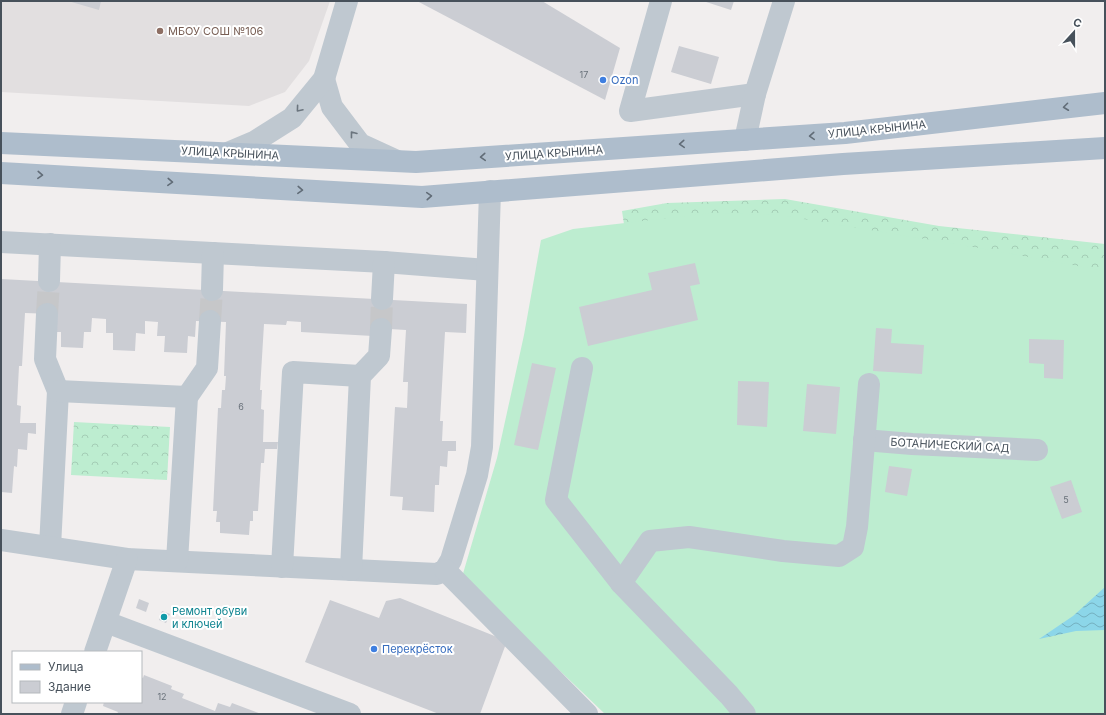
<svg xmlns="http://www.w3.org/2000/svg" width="1106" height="715" viewBox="0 0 1106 715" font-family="Inter,sans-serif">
	<defs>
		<pattern id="forest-crowns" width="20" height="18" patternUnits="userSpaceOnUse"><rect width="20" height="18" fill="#bdedd0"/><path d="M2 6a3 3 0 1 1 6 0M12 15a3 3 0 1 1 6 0" fill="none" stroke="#a4cdb5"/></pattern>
		<pattern id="water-waves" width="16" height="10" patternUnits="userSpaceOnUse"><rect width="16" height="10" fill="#8cd6e9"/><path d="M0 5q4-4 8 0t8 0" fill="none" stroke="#74b0c0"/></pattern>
	</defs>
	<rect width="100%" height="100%" fill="#f1eeee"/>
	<path fill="#e2dfe0" d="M1,1H330L309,61L285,92L249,106L1,92Z"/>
	<g fill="url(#forest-crowns)">
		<path d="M785,199L939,226L1105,244V366L630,264L622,211L667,203Z"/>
		<path d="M74,422L170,427L167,480L71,475Z"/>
	</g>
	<path fill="#bdedd0" d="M712,213L779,215L979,248L1105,271V714H605L462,577L497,458L524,335L541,240L573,229Z"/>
	<path fill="url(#water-waves)" d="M1105,587V630L1076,631L1039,639L1073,616Z"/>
	<g fill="#cbcdd3">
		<path d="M68,1H101L99,10Z"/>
		<path d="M417,1H542L620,48L605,100Z"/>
		<path d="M703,1H734L731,10Z"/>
		<path d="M679,46L719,57L711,84L671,72Z"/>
		<path d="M695,263L700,284L690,286L698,320L588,346L579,307L652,290L648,273Z"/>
		<path d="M1,279L467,304L466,333L445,332L440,421H443L442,441H456V451H448L447,467L440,466L439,485H435L434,512L402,510L403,497L390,496L395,407L407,408L408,382H403L406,330L373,328V336L301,332V322L287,321L286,325L264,324L260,390H262L261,409L264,410L263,442H278L277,449H265L264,463H261L258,511H253V521H250L249,535L220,533V522H216L217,511H213L218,408H221L222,390H225L226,376H224L226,322L196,321L195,337L188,336L187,353L164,352L165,336H157L158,322L145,321V334L136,333L135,351L113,350V333H106V319L92,318L91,332H84L83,348L61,347V332H52L53,314L25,313L22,366H19L17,405L21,406L20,423H36V434L28,433L27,450L18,449L17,467L14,466L12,493L1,492Z"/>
		<path d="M876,328L892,329L891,343L924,345L922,374L873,371Z"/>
		<path d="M1029,339L1064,340L1063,379L1044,378V364L1029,363Z"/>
		<path d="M532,363L556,368L538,450L514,445Z"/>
		<path d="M738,381L769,382L767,427L737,425Z"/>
		<path d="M807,384L840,387L836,434L803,431Z"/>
		<path d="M889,466L912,469L907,496L885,492Z"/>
		<path d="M1071,480L1082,512L1062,519L1050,487Z"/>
		<path d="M400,598L507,641L480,714H439L305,662L330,600L379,618L386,601Z"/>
		<path d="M139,599L149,603L146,612L136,608Z"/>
		<path d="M162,611L170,614L166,623L159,620Z"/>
		<path d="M144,675L172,686L171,689L184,694L182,698L215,711L218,703L230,707L232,703L261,714H117L118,712L103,706L104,702H141V677L143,678Z"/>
	</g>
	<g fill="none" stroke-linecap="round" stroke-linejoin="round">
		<g stroke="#c6c7c9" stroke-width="22" stroke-dasharray="22 11" stroke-linecap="butt">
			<path d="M47,314L49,281"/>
			<path d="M210,321L212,290"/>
			<path d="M381,329L382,299"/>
		</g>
		<g stroke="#bfc8d0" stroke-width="22">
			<path d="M661,1L630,111L755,94"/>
			<path d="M324,79L332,107L360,144L397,161"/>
			<path d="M745,140L755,94L784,1"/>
			<path d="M228,153L254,142L292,118L324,79L347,1"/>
			<path d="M1,242L384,262L487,270"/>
			<path d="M49,281L50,244"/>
			<path d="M212,290L213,253"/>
			<path d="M382,299L384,262"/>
			<path d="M47,314L45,359L58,391L50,547"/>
			<path d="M582,368L556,500L621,583L729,695L745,714"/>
			<path d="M58,391L187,397"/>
			<path d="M864,440L912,444L1037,450"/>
			<path d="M1,540L127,559L437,574L445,570L451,560L477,475L482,447L490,191"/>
			<path d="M177,561L187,397L207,368L210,321"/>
			<path d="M282,567L293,372L360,376"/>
			<path d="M351,570L360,376L379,356L381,329"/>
			<path d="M445,570L587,714"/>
			<path d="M621,583L650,541L689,537L783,551L839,556L853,547L857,527L869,384"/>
			<path d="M106,622L350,714"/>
			<path d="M95,652L127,559"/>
			<path d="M72,714L76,702"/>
		</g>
		<g stroke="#aebdcc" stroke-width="22">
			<path d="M1,143L416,162L845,133L1105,103"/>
			<path d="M1,173L422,197L843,164L1105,148"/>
		</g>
	</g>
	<defs><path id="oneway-chevron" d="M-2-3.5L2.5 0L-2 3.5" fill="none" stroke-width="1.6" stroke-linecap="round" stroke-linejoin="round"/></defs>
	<g stroke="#616c77">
		<use href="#oneway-chevron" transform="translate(1066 107) rotate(173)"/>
		<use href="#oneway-chevron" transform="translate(812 136) rotate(176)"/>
		<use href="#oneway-chevron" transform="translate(682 144) rotate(176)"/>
		<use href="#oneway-chevron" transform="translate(483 157) rotate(176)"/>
		<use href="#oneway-chevron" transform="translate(40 175) rotate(3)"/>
		<use href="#oneway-chevron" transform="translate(170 182) rotate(3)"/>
		<use href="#oneway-chevron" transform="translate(300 190) rotate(3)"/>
		<use href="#oneway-chevron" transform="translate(429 196) rotate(-4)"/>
	</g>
	<g stroke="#6b757e">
		<use href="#oneway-chevron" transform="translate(299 109) rotate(130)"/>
		<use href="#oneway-chevron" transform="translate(353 134) rotate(-128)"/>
	</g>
	<circle fill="#8d6e63" stroke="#fff" stroke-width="1.5" cx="160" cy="31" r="4"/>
	<g fill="#3f7fe0" stroke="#fff" stroke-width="1.5">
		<circle cx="603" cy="80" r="4"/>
		<circle cx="374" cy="649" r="4"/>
	</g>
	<circle fill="#0f9aa8" stroke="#fff" stroke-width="1.5" cx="164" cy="617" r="4"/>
	<g text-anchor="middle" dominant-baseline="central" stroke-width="4" stroke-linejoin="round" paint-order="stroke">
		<g font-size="9" fill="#687079">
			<text x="584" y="74">17</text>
			<text x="241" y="406">6</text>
			<text x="1066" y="499">5</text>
			<text x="162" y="696">12</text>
		</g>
		<g font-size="11" fill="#785e54" stroke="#fff" text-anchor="start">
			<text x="168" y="31">МБОУ СОШ №106</text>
		</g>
		<g font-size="11" fill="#366cbe" stroke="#fff" text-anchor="start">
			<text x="611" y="80">Ozon</text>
			<text x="382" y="649">Перекрёсток</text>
		</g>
		<g font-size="11" fill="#47515b" stroke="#fff">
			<text transform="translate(877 129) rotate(-6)">УЛИЦА КРЫНИНА</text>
			<text transform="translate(230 153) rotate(3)">УЛИЦА КРЫНИНА</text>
			<text transform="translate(554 153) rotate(-4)">УЛИЦА КРЫНИНА</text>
			<text transform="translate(950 445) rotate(3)">БОТАНИЧЕСКИЙ САД</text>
		</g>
		<g font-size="11" fill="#0d838f" stroke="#fff" text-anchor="start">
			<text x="172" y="611">Ремонт обуви<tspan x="172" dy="13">и ключей</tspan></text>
		</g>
	</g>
	<rect width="1106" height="715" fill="none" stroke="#47515b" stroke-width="4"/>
	<rect x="12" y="651" width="130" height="52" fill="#ffffff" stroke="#b5b9bd"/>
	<rect x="20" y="664" width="20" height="6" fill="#aebdcc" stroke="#b5b9bd"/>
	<text x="48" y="671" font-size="12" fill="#47515b">Улица</text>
	<rect x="20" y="681" width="20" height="12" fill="#cbcdd3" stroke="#b5b9bd"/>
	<text x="48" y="691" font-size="12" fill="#47515b">Здание</text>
	<g transform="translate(1074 32) rotate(21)" stroke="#ffffff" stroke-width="3" paint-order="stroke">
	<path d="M0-3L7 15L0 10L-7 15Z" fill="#47515b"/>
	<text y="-6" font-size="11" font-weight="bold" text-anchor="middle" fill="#47515b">С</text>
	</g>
</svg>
